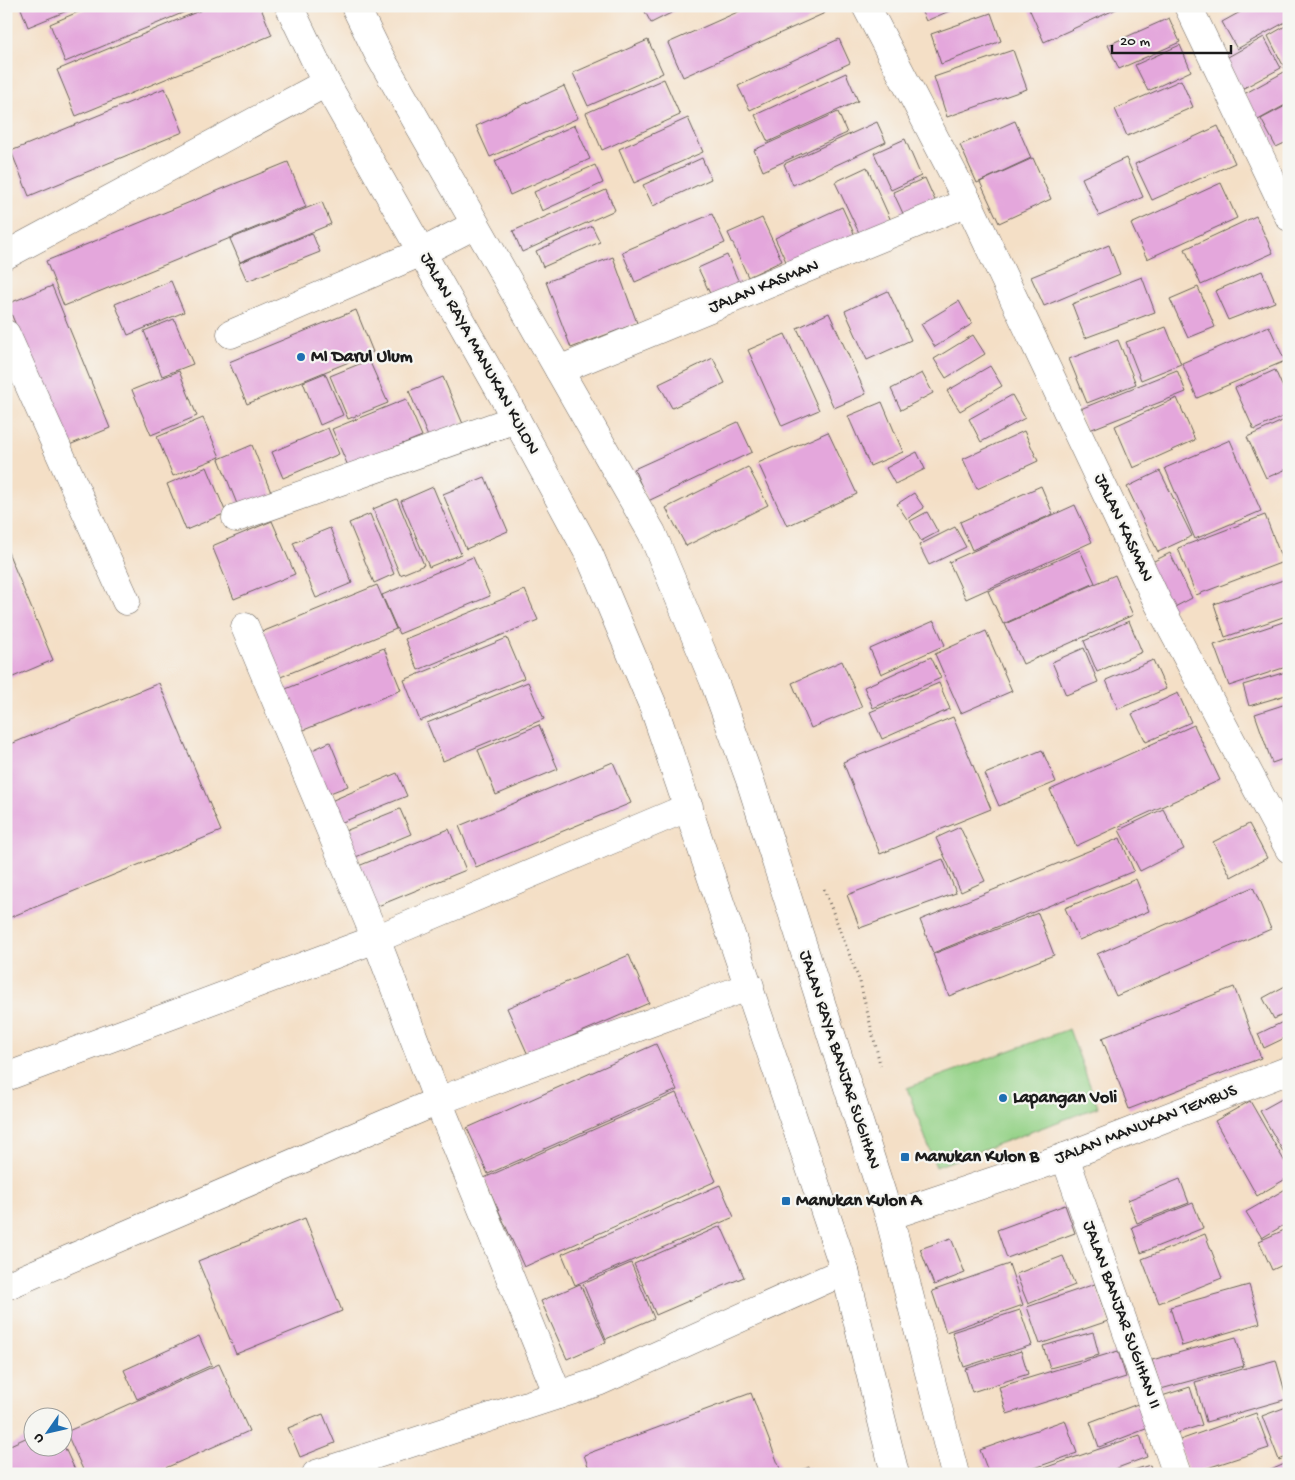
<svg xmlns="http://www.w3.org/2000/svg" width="1295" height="1480" viewBox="0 0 1295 1480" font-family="'Gochi Hand',sans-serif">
	<rect width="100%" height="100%" fill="#f6f6f2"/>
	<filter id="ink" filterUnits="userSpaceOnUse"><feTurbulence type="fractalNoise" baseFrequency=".02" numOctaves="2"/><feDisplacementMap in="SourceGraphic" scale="10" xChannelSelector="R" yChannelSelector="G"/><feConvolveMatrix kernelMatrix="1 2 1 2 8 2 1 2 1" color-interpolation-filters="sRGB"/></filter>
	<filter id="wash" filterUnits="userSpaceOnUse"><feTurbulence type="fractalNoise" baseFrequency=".0096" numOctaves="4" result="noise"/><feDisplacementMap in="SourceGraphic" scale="20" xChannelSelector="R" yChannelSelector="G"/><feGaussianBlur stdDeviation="1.12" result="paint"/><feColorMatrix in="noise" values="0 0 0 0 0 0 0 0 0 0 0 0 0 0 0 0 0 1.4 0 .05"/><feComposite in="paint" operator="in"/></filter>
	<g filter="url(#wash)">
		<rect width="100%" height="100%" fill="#f4dfc6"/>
		<path fill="#94d287" stroke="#587752" d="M1069,1029L1098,1107L936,1167L907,1088Z"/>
		<g id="blocks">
			<g fill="#e4a7dc">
				<path d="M20,6H79L28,27Z"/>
				<path d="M92,6H199L65,62L50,24Z"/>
				<path d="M211,6H260L272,35L76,116L57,70Z"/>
				<path d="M642,6H685L651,23Z"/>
				<path d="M751,6H822L825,13L683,77L668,43Z"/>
				<path d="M919,6H961L926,21Z"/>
				<path d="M1028,6H1123L1044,42Z"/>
				<path d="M1251,6H1287L1289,20L1237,49L1222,22Z"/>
				<path d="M991,13L1001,41L941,64L931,34Z"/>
				<path d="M1169,18L1180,42L1119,69L1108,45Z"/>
				<path d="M1289,24V103L1258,120L1244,94L1286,71L1268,36Z"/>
				<path d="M1264,37L1281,68L1242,89L1226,58Z"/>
				<path d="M839,39L850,63L750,110L738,86Z"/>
				<path d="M648,40L663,73L588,106L573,73Z"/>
				<path d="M1180,45L1191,71L1148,91L1135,65Z"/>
				<path d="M1013,50L1027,89L947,117L934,77Z"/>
				<path d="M846,73L858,101L768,142L755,115Z"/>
				<path d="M664,79L680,115L602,150L586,113Z"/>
				<path d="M1181,80L1193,107L1127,136L1115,109Z"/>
				<path d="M564,86L578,118L490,157L476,126Z"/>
				<path d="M165,88L183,132L29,196L11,151Z"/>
				<path d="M1289,104V141L1276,147L1261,119Z"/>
				<path d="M838,112L847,133L763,171L754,150Z"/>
				<path d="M688,118L703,152L634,183L619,149Z"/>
				<path d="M1015,121L1031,158L977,183L960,145Z"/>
				<path d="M877,122L886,142L793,185L784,164Z"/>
				<path d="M575,125L590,159L510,195L495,161Z"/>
				<path d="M1218,126L1235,163L1152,200L1135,164Z"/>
				<path d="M905,139L921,176L891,190L874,153Z"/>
				<path d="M702,158L711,179L653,206L643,185Z"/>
				<path d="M1033,158L1051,199L999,223L980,182Z"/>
				<path d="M1126,158L1143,197L1099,216L1082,178Z"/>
				<path d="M288,162L306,207L64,306L46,261Z"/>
				<path d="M595,165L603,183L542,211L534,192Z"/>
				<path d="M867,167L892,223L861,237L835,182Z"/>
				<path d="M925,178L938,207L907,222L893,192Z"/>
				<path d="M1221,183L1237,218L1147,259L1131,224Z"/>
				<path d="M606,190L615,210L522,252L513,231Z"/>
				<path d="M322,202L331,224L240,262L230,239Z"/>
				<path d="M842,207L857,240L790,270L775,238Z"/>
				<path d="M712,214L725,243L635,282L622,252Z"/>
				<path d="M1256,216L1273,253L1201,285L1185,249Z"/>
				<path d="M762,218L782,261L748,277L728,233Z"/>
				<path d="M592,226L600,242L543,267L536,251Z"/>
				<path d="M312,233L320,252L247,281L239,263Z"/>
				<path d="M1109,245L1120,274L1044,306L1031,277Z"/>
				<path d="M727,255L741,287L713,300L698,268Z"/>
				<path d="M613,257L637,323L571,348L546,282Z"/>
				<path d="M1262,271L1275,302L1228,320L1215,291Z"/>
				<path d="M1142,277L1155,312L1085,338L1072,304Z"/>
				<path d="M171,281L184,312L128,335L115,304Z"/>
				<path d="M52,286L110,428L67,446L7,304Z"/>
				<path d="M1198,287L1215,327L1188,338L1170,299Z"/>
				<path d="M888,291L911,340L867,360L845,311Z"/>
				<path d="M959,301L972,324L935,347L921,324Z"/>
				<path d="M356,310L373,352L247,404L229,362Z"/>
				<path d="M829,313L866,394L834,408L797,328Z"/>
				<path d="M174,319L193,364L162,376L144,331Z"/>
				<path d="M1269,326L1285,361L1197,398L1182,363Z"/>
				<path d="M1166,327L1181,364L1141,380L1126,342Z"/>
				<path d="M785,334L819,410L782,426L748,350Z"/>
				<path d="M973,335L985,354L946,378L934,359Z"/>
				<path d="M1118,340L1136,384L1087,403L1069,359Z"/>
				<path d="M713,358L725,383L672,408L659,384Z"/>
				<path d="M369,360L388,403L348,419L330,376Z"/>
				<path d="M990,366L1002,386L960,411L947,391Z"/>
				<path d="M1177,370L1186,392L1087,431L1078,410Z"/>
				<path d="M1275,370L1289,401V414L1254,430L1235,388Z"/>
				<path d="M179,371L197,416L151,435L132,390Z"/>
				<path d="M325,373L343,415L320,425L303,382Z"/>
				<path d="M922,373L933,393L901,410L891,389Z"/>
				<path d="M443,377L463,424L429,439L409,391Z"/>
				<path d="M1012,395L1025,418L981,442L969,419Z"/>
				<path d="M1177,398L1195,440L1133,468L1115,426Z"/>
				<path d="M406,399L422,436L348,466L332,429Z"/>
				<path d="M882,402L903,452L870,466L848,416Z"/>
				<path d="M203,418L220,457L173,476L157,437Z"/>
				<path d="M1289,418V468L1266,478L1247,437Z"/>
				<path d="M738,422L752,452L648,501L634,469Z"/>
				<path d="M328,428L339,454L283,478L272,452Z"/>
				<path d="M1024,431L1038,461L977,489L963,459Z"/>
				<path d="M828,432L857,494L787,526L758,463Z"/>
				<path d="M1230,440L1261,511L1195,539L1165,468Z"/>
				<path d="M252,445L274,500L241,514L219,459Z"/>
				<path d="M917,452L925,469L895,484L886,468Z"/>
				<path d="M207,467L226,513L186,530L167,484Z"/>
				<path d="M748,467L768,505L686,546L666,508Z"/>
				<path d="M1160,471L1192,536L1158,552L1127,487Z"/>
				<path d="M485,477L508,531L466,549L443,494Z"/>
				<path d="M1041,486L1053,514L972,550L960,522Z"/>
				<path d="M433,487L461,554L429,567L401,501Z"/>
				<path d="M914,493L924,508L907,519L897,504Z"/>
				<path d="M397,499L424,565L400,575L373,509Z"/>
				<path d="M1075,505L1092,542L966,599L949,562Z"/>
				<path d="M927,512L938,532L921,541L910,521Z"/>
				<path d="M370,514L394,574L374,583L349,523Z"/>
				<path d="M1265,515L1283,562L1196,595L1178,548Z"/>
				<path d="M272,521L295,574L234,599L212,546Z"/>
				<path d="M955,527L966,547L929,565L919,545Z"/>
				<path d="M330,528L352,583L316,598L293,543Z"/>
				<path d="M1080,550L1095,583L1003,624L988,591Z"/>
				<path d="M8,552L53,660L6,680V553Z"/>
				<path d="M1170,553L1192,598L1167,611L1144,566Z"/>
				<path d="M473,557L490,596L399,634L382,595Z"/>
				<path d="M1115,575L1133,615L1023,664L1005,624Z"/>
				<path d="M1289,578V615L1225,637L1214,604Z"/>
				<path d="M377,585L396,629L271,681L252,636Z"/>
				<path d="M525,590L538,620L418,670L405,639Z"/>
				<path d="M1289,620V666L1229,686L1214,645Z"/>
				<path d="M934,621L945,645L881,674L870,649Z"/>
				<path d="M1129,621L1142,652L1097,672L1084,641Z"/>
				<path d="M986,631L1012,691L961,713L935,654Z"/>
				<path d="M507,638L524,678L420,721L404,680Z"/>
				<path d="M384,648L401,690L299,732L281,691Z"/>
				<path d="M1084,648L1098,682L1066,695L1052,662Z"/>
				<path d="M931,657L941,678L873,708L864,687Z"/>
				<path d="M1153,660L1166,689L1118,709L1106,680Z"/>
				<path d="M842,661L862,707L811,728L792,683Z"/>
				<path d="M1289,671V694L1249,706L1243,685Z"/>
				<path d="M528,682L544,719L443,761L427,723Z"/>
				<path d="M159,683L221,831L6,919V746Z"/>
				<path d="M939,683L950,709L882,739L870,712Z"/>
				<path d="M1178,693L1191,722L1146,742L1132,714Z"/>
				<path d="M1289,703V757L1272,763L1255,714Z"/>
				<path d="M953,717L991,809L880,854L843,762Z"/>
				<path d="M539,725L558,769L496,795L478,750Z"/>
				<path d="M1194,725L1220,780L1076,846L1050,790Z"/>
				<path d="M330,742L348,786L325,795L308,752Z"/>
				<path d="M1042,750L1056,782L999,806L985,774Z"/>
				<path d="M613,762L631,803L476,867L459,826Z"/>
				<path d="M397,773L407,796L335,825L326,803Z"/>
				<path d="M400,809L411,834L351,859L340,833Z"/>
				<path d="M1163,809L1184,849L1140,871L1119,830Z"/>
				<path d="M1249,824L1267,858L1231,877L1213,842Z"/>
				<path d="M960,827L985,881L961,892L936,838Z"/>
				<path d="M449,829L466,870L373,908L356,867Z"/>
				<path d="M1120,838L1134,871L933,953L920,920Z"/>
				<path d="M943,859L956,893L860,928L847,895Z"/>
				<path d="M1136,879L1149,911L1079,940L1065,908Z"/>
				<path d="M1253,887L1271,929L1116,996L1097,954Z"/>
				<path d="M1038,913L1054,955L949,996L933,954Z"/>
				<path d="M629,955L649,1003L528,1055L507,1008Z"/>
				<path d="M1287,985L1289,1012L1274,1019L1263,998Z"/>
				<path d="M1234,987L1261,1058L1129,1109L1102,1038Z"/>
				<path d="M1289,1019V1036L1264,1048L1258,1034Z"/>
				<path d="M656,1044L677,1090L488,1174L467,1128Z"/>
				<path d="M676,1093L716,1181L524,1267L484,1178Z"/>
				<path d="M1289,1095V1162L1260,1111Z"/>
				<path d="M1250,1101L1289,1169V1177L1257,1196L1215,1121Z"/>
				<path d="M1180,1179L1189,1203L1137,1223L1128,1200Z"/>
				<path d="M720,1185L734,1217L575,1285L562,1254Z"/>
				<path d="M1289,1187V1222L1262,1238L1246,1212Z"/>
				<path d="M1193,1203L1203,1228L1141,1253L1132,1227Z"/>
				<path d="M1065,1205L1075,1233L1007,1258L997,1230Z"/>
				<path d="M305,1218L342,1311L236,1354L198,1261Z"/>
				<path d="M721,1226L744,1277L656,1315L634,1264Z"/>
				<path d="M1289,1228V1262L1272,1270L1259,1241Z"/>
				<path d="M1205,1234L1222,1278L1159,1303L1142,1259Z"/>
				<path d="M951,1238L965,1273L934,1285L920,1249Z"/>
				<path d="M1063,1256L1075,1285L1028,1304L1016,1274Z"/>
				<path d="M631,1263L654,1318L606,1339L583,1284Z"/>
				<path d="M1009,1264L1023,1305L946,1332L932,1291Z"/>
				<path d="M580,1284L606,1342L567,1359L541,1301Z"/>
				<path d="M1095,1284L1108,1321L1040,1344L1027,1307Z"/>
				<path d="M1249,1285L1260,1323L1182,1346L1170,1307Z"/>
				<path d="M1020,1310L1032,1345L964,1367L952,1332Z"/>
				<path d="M1093,1332L1099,1355L1050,1368L1043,1346Z"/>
				<path d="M199,1336L212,1365L137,1399L124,1370Z"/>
				<path d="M1236,1337L1244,1366L1161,1389L1152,1360Z"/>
				<path d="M1021,1351L1028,1374L972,1392L965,1369Z"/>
				<path d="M1118,1351L1126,1377L1007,1414L999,1387Z"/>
				<path d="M1276,1360L1287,1399L1206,1422L1195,1382Z"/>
				<path d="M219,1364L249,1431L152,1474H85L66,1432Z"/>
				<path d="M1190,1387L1202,1425L1174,1434L1162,1396Z"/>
				<path d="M751,1393L782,1474H591L584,1455Z"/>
				<path d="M1143,1402L1151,1427L1099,1447L1090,1422Z"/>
				<path d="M1289,1406V1456L1279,1460L1262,1416Z"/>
				<path d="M1256,1413L1269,1448L1189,1474L1177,1441Z"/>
				<path d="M323,1414L335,1443L300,1457L288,1428Z"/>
				<path d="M1065,1420L1077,1453L1018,1474H989L980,1450Z"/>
				<path d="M32,1435V1448H62V1442L77,1474H6V1447Z"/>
				<path d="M1140,1435L1147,1457L1101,1474H1039L1038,1470Z"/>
				<path d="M1289,1462V1474H1262Z"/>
				<path d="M1150,1465L1153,1474H1125L1124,1473Z"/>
				<path d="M809,1467L811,1474H792Z"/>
			</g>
		</g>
	</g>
	<g filter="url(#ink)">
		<use href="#blocks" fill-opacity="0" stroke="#686058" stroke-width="1"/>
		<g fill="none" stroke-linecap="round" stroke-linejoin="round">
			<defs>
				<g id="minor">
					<path d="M866,6L968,202L1157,601L1289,849"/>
					<path d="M1188,6L1289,217"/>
					<path d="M6,255L326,83"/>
					<path d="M6,334L126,601"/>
					<path d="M231,334L422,252"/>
					<path d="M559,370L968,202"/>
					<path d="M236,518L516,419"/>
					<path d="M245,627L376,939L438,1101L558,1395"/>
					<path d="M6,1077L376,939L689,807"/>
					<path d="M1065,1157L1177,1474"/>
					<path d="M889,1216L1065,1157L1289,1070"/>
					<path d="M6,1286L438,1101L750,986"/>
					<path d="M316,1474L598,1382L845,1271"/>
				</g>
				<g id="major">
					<path d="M289,6L326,83L516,419L589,554L654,708L845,1271L895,1474"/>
					<path d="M355,6L379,55L652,533L714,681L750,780L889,1216L955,1474"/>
					<path d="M422,252L475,225"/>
				</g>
			</defs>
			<use href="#minor" stroke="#686058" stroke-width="29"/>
			<use href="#major" stroke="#686058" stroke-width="29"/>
			<path stroke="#686058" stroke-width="3" stroke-dasharray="1 4" stroke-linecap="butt" d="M824,889L860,982L881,1068"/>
			<use href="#minor" stroke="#fff" stroke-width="28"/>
			<use href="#major" stroke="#fff" stroke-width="28"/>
		</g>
	</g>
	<g fill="#1f6fb2" stroke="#f6f6f2" stroke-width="2">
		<circle cx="301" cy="357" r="5"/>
		<circle cx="1003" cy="1098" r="5"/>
		<rect x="900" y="1152" width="10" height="10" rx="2.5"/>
		<rect x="781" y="1196" width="10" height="10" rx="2.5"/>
	</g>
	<g text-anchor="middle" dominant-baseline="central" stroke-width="4.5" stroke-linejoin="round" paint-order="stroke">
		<g font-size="18" fill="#1c1c1c" stroke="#f6f6f2">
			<text transform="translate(764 287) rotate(-22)">JALAN KASMAN</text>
			<text transform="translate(479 354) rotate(61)">JALAN RAYA MANUKAN KULON</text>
			<text transform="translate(1123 528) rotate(65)">JALAN KASMAN</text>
			<text transform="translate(839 1060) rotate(72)">JALAN RAYA BANJAR SUGIHAN</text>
			<text transform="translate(1146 1125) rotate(-21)">JALAN MANUKAN TEMBUS</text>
			<text transform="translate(1121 1315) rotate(70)">JALAN BANJAR SUGIHAN II</text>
		</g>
		<g font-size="18" font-weight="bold" fill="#1c1c1c" stroke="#f6f6f2" text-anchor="start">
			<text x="311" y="357">MI Darul Ulum</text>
			<text x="1013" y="1098">Lapangan Voli</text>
			<text x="915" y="1157">Manukan Kulon B</text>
			<text x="796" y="1201">Manukan Kulon A</text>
		</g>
	</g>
	<rect width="1295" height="1480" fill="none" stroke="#f6f6f2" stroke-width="25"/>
	<g transform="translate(48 1432) rotate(236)"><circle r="24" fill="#f6f6f2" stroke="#9f9f9c"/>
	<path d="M0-4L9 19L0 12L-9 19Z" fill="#1f6fb2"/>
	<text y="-8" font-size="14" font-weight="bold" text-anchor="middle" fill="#1c1c1c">U</text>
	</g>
	<path d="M1112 45v8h119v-8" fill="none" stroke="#1c1c1c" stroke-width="2.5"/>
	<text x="1120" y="45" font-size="15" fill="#1c1c1c" stroke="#f6f6f2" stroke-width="4" paint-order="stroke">20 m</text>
</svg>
